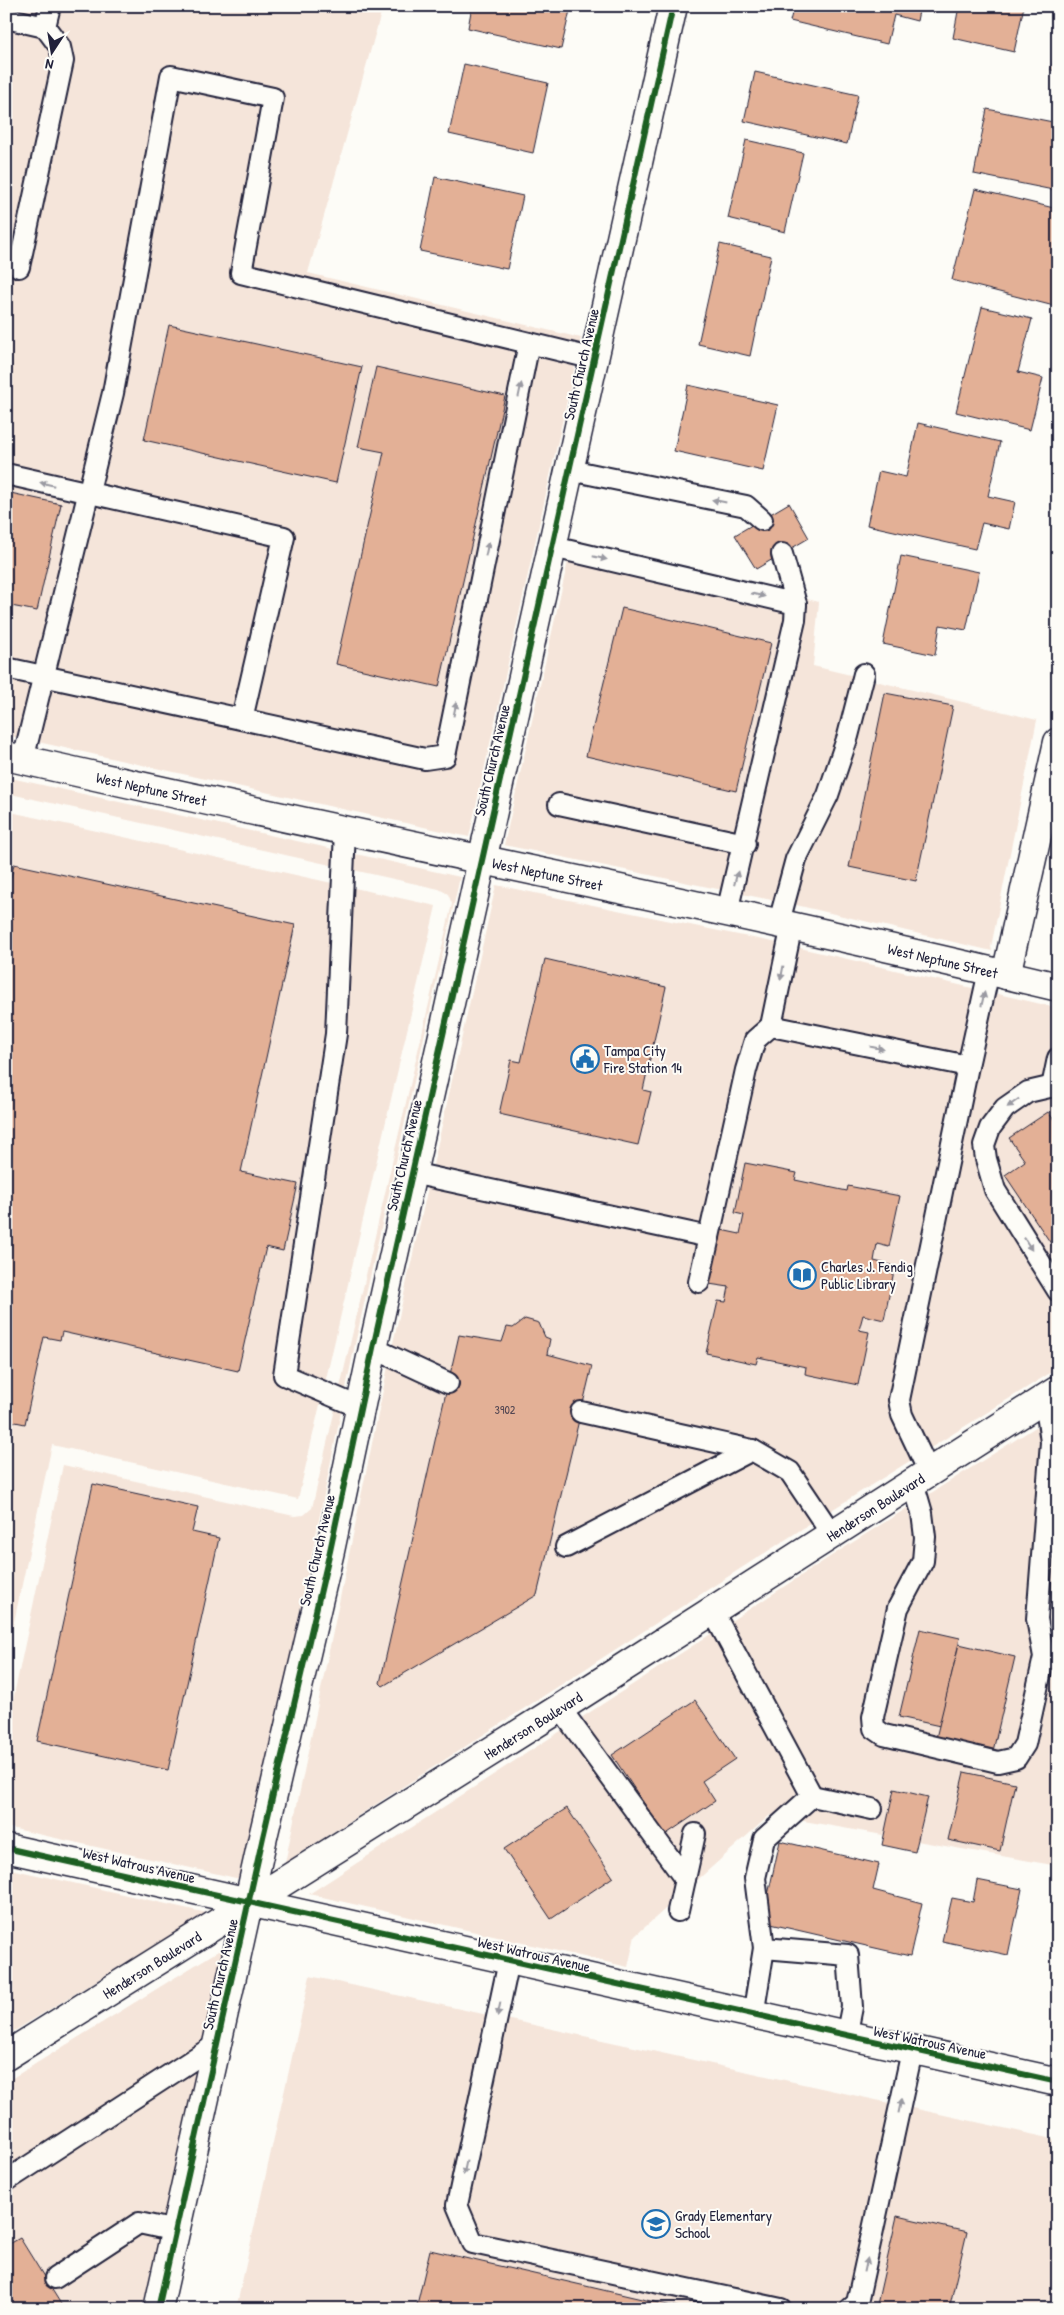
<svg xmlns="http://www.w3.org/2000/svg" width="1064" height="2315" viewBox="0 0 1064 2315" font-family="'Patrick Hand',sans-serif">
	<rect width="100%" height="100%" fill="#fdfcf7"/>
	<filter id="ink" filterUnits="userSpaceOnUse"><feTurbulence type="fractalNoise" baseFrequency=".02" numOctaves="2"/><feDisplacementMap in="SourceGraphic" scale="10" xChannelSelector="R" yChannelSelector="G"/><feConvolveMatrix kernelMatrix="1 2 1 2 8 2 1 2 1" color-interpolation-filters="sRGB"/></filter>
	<g filter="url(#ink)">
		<g fill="#f5e5da">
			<path d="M6,6H383L308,273L581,338L469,837L6,735Z"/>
			<path d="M573,539L819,602L813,666L1037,720L991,947L992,951L796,905L504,845Z"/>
			<path d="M6,777L460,877L355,1344L245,1880L6,1827V1733L63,1465L294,1516L304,1515L312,1508L452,904L448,894L439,889L6,793Z"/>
			<path d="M6,811L436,906L298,1499L52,1445L6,1659Z"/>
			<path d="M496,885L787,945L1058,1008V1368L822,1516L285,1863L391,1352Z"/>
			<path d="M1058,1413V1866L770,1815L635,1936L628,1967L309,1894L839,1551Z"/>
			<path d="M6,1868L207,1913L6,2036V1923L12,1897V1886L6,1880Z"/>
			<path d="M231,1943L213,2025L142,2309H6V2082Z"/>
			<path d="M310,1976L1058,2140V2309H236Z"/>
		</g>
		<g fill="#e3b096" stroke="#22223b">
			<path d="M472,6H571L561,49L468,28Z"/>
			<path d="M794,6H920L917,21L894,15L887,44L790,21Z"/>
			<path d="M959,6H1024L1014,52L953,38Z"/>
			<path d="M1058,40V71L1051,70Z"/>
			<path d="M464,64L548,83L533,153L449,134Z"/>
			<path d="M755,72L858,95L847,144L744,121Z"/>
			<path d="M987,109L1058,123V191L974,174Z"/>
			<path d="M746,140L803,153L785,232L728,218Z"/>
			<path d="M435,177L523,196L507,269L420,251Z"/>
			<path d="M975,189L1058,209V307L952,280Z"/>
			<path d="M720,244L771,256L750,356L698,344Z"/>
			<path d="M982,307L1032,319L1018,372L1043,378L1030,430L956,412Z"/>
			<path d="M169,325L362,367L336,483L144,440Z"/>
			<path d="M376,367L505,396L439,687L336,664L384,452L358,447Z"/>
			<path d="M688,385L778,405L763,471L674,451Z"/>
			<path d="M918,423L1000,442L988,496L1015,502L1009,529L982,523L975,549L867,525L879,471L906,477Z"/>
			<path d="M6,492L61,504L37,611L6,605Z"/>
			<path d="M789,503L809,538L756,569L735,535Z"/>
			<path d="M901,556L979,572L966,630L940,625L935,655L883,644Z"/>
			<path d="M622,608L771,643L736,791L586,756Z"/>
			<path d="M885,693L953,706L916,881L849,867Z"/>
			<path d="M14,864L295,925L241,1172L298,1184L283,1251L266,1247L238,1371L62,1332L60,1340L44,1337L25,1424L6,1420V898Z"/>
			<path d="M545,959L666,987L643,1090L651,1092L638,1145L499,1114L511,1060L521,1062Z"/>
			<path d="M1048,1112L1058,1125V1254L1005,1175L1025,1161L1009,1138Z"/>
			<path d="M745,1163L797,1173L795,1180L847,1191L848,1186L900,1196L889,1247L877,1244L874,1261L895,1266L884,1320L863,1315L859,1330L869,1332L858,1385L805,1374L806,1367L758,1357L756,1364L706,1353L718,1301L726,1302L729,1287L709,1284L721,1230L740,1234L744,1215L735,1213Z"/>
			<path d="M525,1319L539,1323L545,1337L550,1339L547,1354L592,1366L537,1595L383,1686L380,1683L459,1335L502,1342L507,1327L513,1328Z"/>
			<path d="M93,1484L198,1507L192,1532L219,1538L168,1770L37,1741Z"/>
			<path d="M920,1629L960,1638L940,1726L899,1717Z"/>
			<path d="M959,1644L1015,1657L993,1751L936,1738Z"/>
			<path d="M695,1700L735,1759L702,1781L715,1801L665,1835L612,1755Z"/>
			<path d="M964,1772L1015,1783L1000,1851L948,1840Z"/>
			<path d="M894,1789L928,1797L915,1852L882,1845Z"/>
			<path d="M567,1808L613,1877L551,1919L504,1849Z"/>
			<path d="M780,1841L879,1864L873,1890L922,1903L910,1956L762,1922Z"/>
			<path d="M977,1880L1022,1889L1008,1955L942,1941L952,1898L973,1902Z"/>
			<path d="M897,2216L967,2232L949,2309H876Z"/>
			<path d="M20,2238L64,2309H6V2246Z"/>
			<path d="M430,2250L685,2309H628L609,2305L608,2309H416Z"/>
		</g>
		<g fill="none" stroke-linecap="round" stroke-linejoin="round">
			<defs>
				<g id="service">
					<path d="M6,18L45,27L60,47L63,61L19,267"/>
					<path d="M45,27L50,6"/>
					<path d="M570,470L746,506L762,520"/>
					<path d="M6,474L284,537L242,719"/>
					<path d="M553,547L796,604"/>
					<path d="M6,668L425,759L445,756L529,343"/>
					<path d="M23,760L113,393L171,76L273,98L241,273L595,359"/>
					<path d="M559,804L745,844"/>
					<path d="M345,831L336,1034L284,1375L361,1408"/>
					<path d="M727,912L795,620L796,604L782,554"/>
					<path d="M779,922L796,859L828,795L848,736L864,674"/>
					<path d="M792,925L771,1026L968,1066L989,971"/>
					<path d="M1058,1085L1028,1092L1005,1108L990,1128L984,1145L986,1159L995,1190L1058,1291"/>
					<path d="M1052,1087L1058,1058"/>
					<path d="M412,1173L709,1237"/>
					<path d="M699,1282L746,1070L755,1040L771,1026"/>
					<path d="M373,1348L448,1383"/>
					<path d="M581,1412L752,1450L790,1472L831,1533"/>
					<path d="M929,1472L902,1415L899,1400L968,1066"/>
					<path d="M913,1482L922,1513L925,1537L923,1561L898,1608L873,1717L874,1728L884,1735L998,1762L1016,1758L1025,1744L1044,1657L1037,1619L1051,1442L1045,1399"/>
					<path d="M566,1547L752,1450"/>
					<path d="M712,1610L812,1796L764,1839L755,1878L764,1948L848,1955L852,2007L846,2037"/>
					<path d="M560,1708L685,1879"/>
					<path d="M812,1796L872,1809"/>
					<path d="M678,1911L695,1834"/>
					<path d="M509,1961L457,2205L473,2243L781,2309"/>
					<path d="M753,2016L764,1948"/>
					<path d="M6,2181L217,2044"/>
					<path d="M55,2278L139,2223L176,2231"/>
					<path d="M850,2309L857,2303L912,2051"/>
				</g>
				<g id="minor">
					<path d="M1006,975L1058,742"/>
					<path d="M6,1848L1058,2082"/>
				</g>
				<g id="tertiary">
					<path id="s1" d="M6,756C356,836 709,904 1058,987"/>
					<path d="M158,2309L263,1837L330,1551L373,1348L673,6"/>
				</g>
				<g id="secondary">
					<path id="s2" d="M6,2056L560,1708L1058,1390"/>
				</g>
			</defs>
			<use href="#service" stroke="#22223b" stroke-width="24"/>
			<use href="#minor" stroke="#22223b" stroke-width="31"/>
			<use href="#tertiary" stroke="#22223b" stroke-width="31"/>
			<use href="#secondary" stroke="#22223b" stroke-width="31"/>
			<use href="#service" stroke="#fdfcf7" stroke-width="20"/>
			<use href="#minor" stroke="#fdfcf7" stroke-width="28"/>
			<use href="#tertiary" stroke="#fdfcf7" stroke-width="28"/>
			<use href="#secondary" stroke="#fdfcf7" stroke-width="28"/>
			<defs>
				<g id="cycleway">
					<path d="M6,1848L1058,2082"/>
					<path d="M158,2309L263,1837L330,1551L373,1348L673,6"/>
				</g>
			</defs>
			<use href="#cycleway" stroke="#fdfcf7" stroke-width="9"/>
			<use href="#cycleway" stroke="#1b5e20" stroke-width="6"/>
		</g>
		<defs><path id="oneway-solid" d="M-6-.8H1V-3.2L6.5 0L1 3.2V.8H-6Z" transform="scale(1.25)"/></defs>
		<g fill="#9a9aa2">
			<use href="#oneway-solid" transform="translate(520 390) rotate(-78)"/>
			<use href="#oneway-solid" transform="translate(47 484) rotate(-167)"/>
			<use href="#oneway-solid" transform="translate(719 501) rotate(-169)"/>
			<use href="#oneway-solid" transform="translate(487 549) rotate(-78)"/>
			<use href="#oneway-solid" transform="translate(600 558) rotate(13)"/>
			<use href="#oneway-solid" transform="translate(758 595) rotate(13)"/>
			<use href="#oneway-solid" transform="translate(455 709) rotate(-78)"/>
			<use href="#oneway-solid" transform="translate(736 878) rotate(-75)"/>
			<use href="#oneway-solid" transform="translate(782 973) rotate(101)"/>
			<use href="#oneway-solid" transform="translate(983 999) rotate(-77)"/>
			<use href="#oneway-solid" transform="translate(877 1048) rotate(12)"/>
			<use href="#oneway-solid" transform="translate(1013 1103) rotate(144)"/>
			<use href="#oneway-solid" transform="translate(1028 1244) rotate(58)"/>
			<use href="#oneway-solid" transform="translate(499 2009) rotate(102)"/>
			<use href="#oneway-solid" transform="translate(900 2106) rotate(-78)"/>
			<use href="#oneway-solid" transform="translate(465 2168) rotate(102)"/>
			<use href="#oneway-solid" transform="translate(866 2265) rotate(-78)"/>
		</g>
	</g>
	<defs>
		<symbol id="civic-ring" viewBox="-11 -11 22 22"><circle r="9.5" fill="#fdfcf7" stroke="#1f6fb2" stroke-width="1.5"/><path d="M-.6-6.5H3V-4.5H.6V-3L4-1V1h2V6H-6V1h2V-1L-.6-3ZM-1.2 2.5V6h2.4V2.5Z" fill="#1f6fb2"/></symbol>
		<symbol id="library-ring" viewBox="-11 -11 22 22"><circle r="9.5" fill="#fdfcf7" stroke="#1f6fb2" stroke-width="1.5"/><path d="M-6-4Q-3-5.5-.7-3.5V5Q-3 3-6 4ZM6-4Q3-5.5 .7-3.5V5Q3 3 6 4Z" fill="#1f6fb2"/></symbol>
		<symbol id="school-ring" viewBox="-11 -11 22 22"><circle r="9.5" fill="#fdfcf7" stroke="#1f6fb2" stroke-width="1.5"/><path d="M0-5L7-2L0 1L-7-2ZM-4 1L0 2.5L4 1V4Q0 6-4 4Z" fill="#1f6fb2"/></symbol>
	</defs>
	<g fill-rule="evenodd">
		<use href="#civic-ring" x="569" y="1043" width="32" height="32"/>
		<use href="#library-ring" x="786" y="1259" width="32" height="32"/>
		<use href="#school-ring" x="640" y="2208" width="32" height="32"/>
	</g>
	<g text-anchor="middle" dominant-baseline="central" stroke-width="4" stroke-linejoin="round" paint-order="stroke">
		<g font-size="12" fill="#524652">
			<text x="505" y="1409">3902</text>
		</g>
		<g font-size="15" fill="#22223b" stroke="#fdfcf7">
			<text transform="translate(581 364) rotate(-77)">South Church Avenue</text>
			<text transform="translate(492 760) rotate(-77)">South Church Avenue</text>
			<text stroke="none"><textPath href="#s1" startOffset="149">West Neptune Street</textPath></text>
			<text stroke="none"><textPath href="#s1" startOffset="554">West Neptune Street</textPath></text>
			<text stroke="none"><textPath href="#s1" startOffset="959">West Neptune Street</textPath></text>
			<text transform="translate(404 1155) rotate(-77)">South Church Avenue</text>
			<text stroke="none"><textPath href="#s2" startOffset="1028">Henderson Boulevard</textPath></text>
			<text transform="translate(317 1550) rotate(-77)">South Church Avenue</text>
			<text stroke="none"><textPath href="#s2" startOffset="622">Henderson Boulevard</textPath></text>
			<text transform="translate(139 1865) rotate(13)">West Watrous Avenue</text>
			<text transform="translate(534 1954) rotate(13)">West Watrous Avenue</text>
			<text stroke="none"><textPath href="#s2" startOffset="172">Henderson Boulevard</textPath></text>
			<text transform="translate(220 1974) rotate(-77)">South Church Avenue</text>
			<text transform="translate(930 2042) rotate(12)">West Watrous Avenue</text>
		</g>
		<g font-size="15" fill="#22223b" stroke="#fdfcf7" text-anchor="start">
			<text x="604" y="1050">Tampa City<tspan x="604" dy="17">Fire Station 14</tspan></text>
			<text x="821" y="1266">Charles J. Fendig<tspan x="821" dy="17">Public Library</tspan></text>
			<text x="675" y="2215">Grady Elementary<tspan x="675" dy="17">School</tspan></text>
		</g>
	</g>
	<rect width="1064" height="2315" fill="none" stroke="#fdfcf7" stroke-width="25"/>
	<rect x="12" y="12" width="1039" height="2290" fill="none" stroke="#22223b" stroke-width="2" filter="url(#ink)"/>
	<g transform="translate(52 52) rotate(192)" stroke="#fdfcf7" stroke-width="4" paint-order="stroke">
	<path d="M0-4L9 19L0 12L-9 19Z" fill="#22223b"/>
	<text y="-8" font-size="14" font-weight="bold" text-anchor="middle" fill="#22223b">N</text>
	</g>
</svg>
